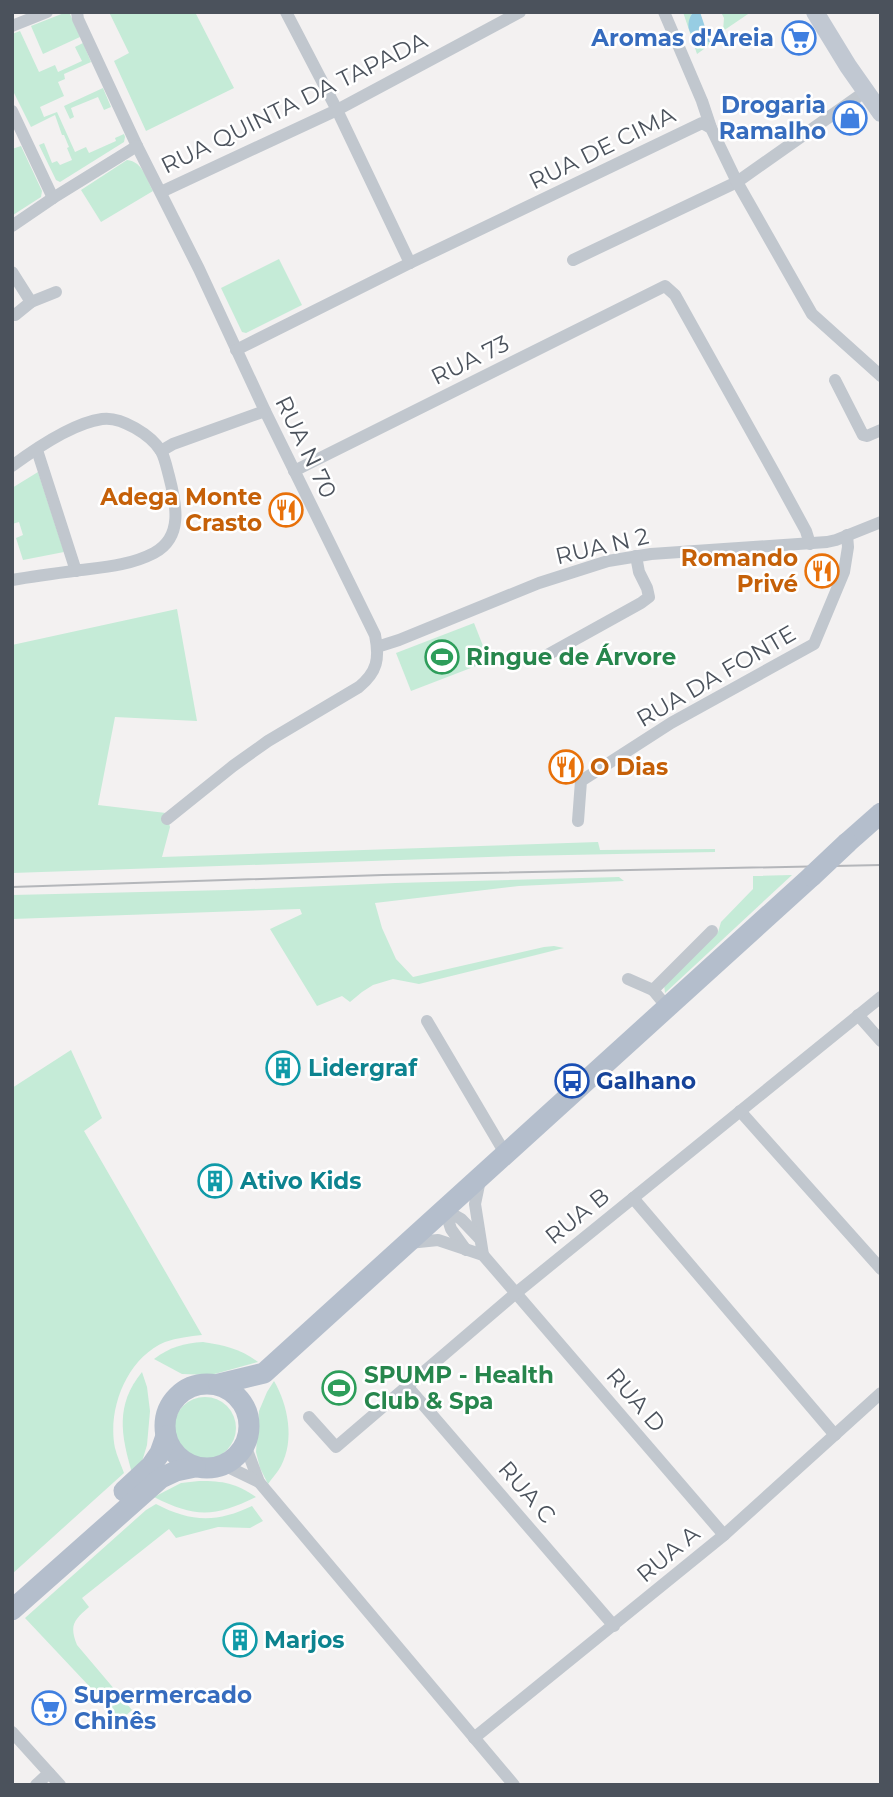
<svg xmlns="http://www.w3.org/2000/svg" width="893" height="1797" viewBox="0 0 893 1797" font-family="Montserrat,sans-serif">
	<rect width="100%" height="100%" fill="#f3f1f1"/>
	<g fill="#c5ebd7">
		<path d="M109,12H195L234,88L146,131L114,61L129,53Z"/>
		<path d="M683,12H693L691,14L706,42H710L711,44L697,54Z"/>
		<path d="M721,12H751L723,31L724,18Z"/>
		<path d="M64,13L70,14L80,37L43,54L31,26Z"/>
		<path d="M20,31L39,72L55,65L58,72L82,61L75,47L83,43L91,62L64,74L65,79L58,82L64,96L40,107L44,117L57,112L75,152L86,147L89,153L116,141L115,138L124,134L125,137L124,142L60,182L56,180L39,145L44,143L52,163L57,161L60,165L72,160L67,148L69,147L64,135H62L55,115L31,127L12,89V34Z"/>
		<path d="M103,88L111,107L104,110L98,97L71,108L74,117L70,119L64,106Z"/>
		<path d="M21,146L42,191L41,197L13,215L12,149Z"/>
		<path d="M127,160C143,162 146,178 153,191L101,222L81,190Z"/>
		<path d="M279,259L302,305L246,333L242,332L221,288Z"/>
		<path d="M38,472L64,552L23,560L16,538L23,535L19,522L12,524V488Z"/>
		<path d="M177,609L197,721L115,717L98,805L166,813L170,827L162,857L598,842L600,850L715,849V852L519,856L12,873V645Z"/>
		<path d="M474,623L489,661L411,691L396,653Z"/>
		<path d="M792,875L665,993L664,984L718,932L721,922L753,889V876Z"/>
		<path d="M619,877L624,881L519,886L375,903L382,928L396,959L413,977L544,947L554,946L564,948L419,984L393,979L373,985L362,992L350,1002L342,996L317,1006L270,929L302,914L300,909L12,919V895L228,890L395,883Z"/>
		<path d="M71,1050L102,1118L84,1131L202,1335C190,1336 177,1338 165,1342C127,1358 107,1409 115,1448C117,1456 121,1465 124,1473L12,1574V1088Z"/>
		<path d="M203,1342C224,1345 241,1349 258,1362L211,1375L182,1374L154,1359C170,1347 184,1343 203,1342Z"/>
		<path d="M142,1372L147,1387L150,1411L147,1445L141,1465L132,1473C121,1435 115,1405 142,1372Z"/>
		<path d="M274,1381C288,1405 295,1440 281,1466C278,1472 272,1478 268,1484L260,1468L256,1452L259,1411L267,1392Z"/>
		<circle cx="205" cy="1428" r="31"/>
		<path d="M199,1481C224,1481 235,1483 256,1497C215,1517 195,1518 154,1497L181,1483Z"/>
		<path d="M156,1504C190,1522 217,1523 252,1506L263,1521L250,1528L218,1527L176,1538L169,1529L82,1598L89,1607C74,1620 69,1625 77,1645L132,1710L121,1720L25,1618L146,1510Z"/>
	</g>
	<path fill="#97cde3" d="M693,12H700L710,42C692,42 682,28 693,12Z"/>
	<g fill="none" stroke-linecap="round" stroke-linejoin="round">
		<g stroke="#c1c7ce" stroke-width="12">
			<path d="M77,12L78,19L137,146L199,269L265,411L375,635C380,659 377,672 359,687L268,741L233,766L167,819"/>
			<path d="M286,12L337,110L410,263"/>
			<path d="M664,12L702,101L711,128"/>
			<path d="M12,26L47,12"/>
			<path d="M12,111L53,198"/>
			<path d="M161,192L337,110L520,12"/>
			<path d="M12,226L53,198L137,146"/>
			<path d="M573,260L737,182L866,91"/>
			<path d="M12,272L31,302L56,292"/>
			<path d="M15,315L31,302"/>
			<path d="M236,350L410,263L702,123L711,128L737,182L812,314L881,376"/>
			<path d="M835,380L863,435L867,436L881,430"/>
			<path d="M37,450L76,571"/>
			<path d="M161,451L173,444L265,411"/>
			<path d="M12,466C35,449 73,423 102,419C121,416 151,435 161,451C165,458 167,469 169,476C176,503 184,537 154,553C131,565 106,567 81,570C58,573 35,576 12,580"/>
			<path d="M294,471L665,286L675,295L776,476L806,531L810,544"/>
			<path d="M377,647L399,640L539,583L608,561L651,554L827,542L836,540L881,522"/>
			<path d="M540,659L641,603L649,597L647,588L639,572L636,556"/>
			<path d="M578,821L581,781L671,723L814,644L844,572L848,547L847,535"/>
			<path d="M628,979L653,990"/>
			<path d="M667,1007L653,990L712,931"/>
			<path d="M858,1015L881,1041"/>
			<path d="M427,1021L506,1155"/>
			<path d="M740,1111L881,1269"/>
			<path d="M480,1180L475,1204L483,1255"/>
			<path d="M633,1198L835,1435"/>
			<path d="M445,1210L461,1219L480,1239"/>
			<path d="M445,1210L451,1229L466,1250"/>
			<path d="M409,1243L438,1240L483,1255L724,1535"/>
			<path d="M407,1386L614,1626"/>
			<path d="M309,1417L336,1447L516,1293L881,997"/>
			<path d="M245,1445L259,1482L514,1785"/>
			<path d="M224,1465L259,1482"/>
			<path d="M12,1732L60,1785"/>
			<path d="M474,1738L724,1535L881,1393"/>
			<path d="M36,1785L49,1773"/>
		</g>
		<path stroke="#c1c8d2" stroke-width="18" d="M815,12L848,66L881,113"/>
		<g stroke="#b4becc" stroke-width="21">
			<path d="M847,843L881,813"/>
			<circle cx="207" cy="1426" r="42"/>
			<path d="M219,1384L264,1373L812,876"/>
			<path d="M124,1491L151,1466L160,1453L166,1436"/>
			<path d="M12,1610L161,1478L176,1471L195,1467"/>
		</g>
		<path stroke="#b4b6ba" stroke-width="2" d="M12,887L383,875L881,865"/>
		<path stroke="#b4becc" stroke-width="21" d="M812,876L847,843"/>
	</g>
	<defs>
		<symbol id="supermarket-ring" viewBox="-11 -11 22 22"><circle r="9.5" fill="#fff" stroke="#3f7fe0" stroke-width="1.5"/><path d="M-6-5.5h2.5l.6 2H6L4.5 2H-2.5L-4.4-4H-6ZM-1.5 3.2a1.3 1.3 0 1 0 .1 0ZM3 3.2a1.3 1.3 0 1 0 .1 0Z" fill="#3f7fe0"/></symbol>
		<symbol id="shop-ring" viewBox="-11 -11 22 22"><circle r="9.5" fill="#fff" stroke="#3f7fe0" stroke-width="1.5"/><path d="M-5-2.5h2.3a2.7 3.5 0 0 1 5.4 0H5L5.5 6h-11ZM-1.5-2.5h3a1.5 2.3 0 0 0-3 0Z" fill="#3f7fe0"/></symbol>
		<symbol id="restaurant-ring" viewBox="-11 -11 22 22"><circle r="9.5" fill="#fff" stroke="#e8710a" stroke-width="1.5"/><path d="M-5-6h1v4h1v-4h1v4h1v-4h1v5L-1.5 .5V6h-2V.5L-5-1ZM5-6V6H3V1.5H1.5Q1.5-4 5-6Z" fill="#e8710a"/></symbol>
		<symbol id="stadium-ring" viewBox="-11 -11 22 22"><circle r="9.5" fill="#fff" stroke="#2e9e5b" stroke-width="1.5"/><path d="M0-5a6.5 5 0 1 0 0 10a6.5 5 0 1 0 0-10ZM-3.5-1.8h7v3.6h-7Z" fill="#2e9e5b"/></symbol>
		<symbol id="building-ring" viewBox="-11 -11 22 22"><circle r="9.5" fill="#fff" stroke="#0f9aa8" stroke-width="1.5"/><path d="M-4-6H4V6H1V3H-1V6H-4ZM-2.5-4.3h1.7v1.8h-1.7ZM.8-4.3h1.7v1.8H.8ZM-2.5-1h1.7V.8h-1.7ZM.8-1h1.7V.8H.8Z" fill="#0f9aa8"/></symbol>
		<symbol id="bus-ring" viewBox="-11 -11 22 22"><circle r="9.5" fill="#fff" stroke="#1a4fb4" stroke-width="1.5"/><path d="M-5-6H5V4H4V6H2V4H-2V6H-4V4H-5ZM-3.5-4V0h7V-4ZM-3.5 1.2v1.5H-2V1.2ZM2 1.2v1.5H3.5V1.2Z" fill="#1a4fb4"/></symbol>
	</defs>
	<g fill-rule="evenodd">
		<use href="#supermarket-ring" x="780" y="19" width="38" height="38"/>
		<use href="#shop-ring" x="831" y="99" width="38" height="38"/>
		<use href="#restaurant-ring" x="267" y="491" width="38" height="38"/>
		<use href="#restaurant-ring" x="803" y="552" width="38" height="38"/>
		<use href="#stadium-ring" x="423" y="638" width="38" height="38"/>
		<use href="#restaurant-ring" x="547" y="748" width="38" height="38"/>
		<use href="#building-ring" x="264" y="1049" width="38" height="38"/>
		<use href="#bus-ring" x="553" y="1062" width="38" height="38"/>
		<use href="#building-ring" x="196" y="1162" width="38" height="38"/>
		<use href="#stadium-ring" x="320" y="1369" width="38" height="38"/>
		<use href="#building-ring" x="221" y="1621" width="38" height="38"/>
		<use href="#supermarket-ring" x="30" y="1689" width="38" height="38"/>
	</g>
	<g text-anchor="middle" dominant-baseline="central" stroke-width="5" stroke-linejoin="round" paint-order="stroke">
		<g font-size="23" font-weight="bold" fill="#366cbe" stroke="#fff" text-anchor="end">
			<text x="774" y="38">Aromas d'Areia</text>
			<text x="826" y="105">Drogaria<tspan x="826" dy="26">Ramalho</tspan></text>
			<text x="74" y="1695" text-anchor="start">Supermercado<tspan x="74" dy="26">Chinês</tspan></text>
		</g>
		<g font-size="23" fill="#4b525c" stroke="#fff">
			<text transform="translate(294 103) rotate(-26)">RUA QUINTA DA TAPADA</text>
			<text transform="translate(602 148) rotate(-26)">RUA DE CIMA</text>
			<text transform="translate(470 360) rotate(-26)">RUA 73</text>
			<text transform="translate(306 447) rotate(64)">RUA N 70</text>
			<text transform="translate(602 546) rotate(-13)">RUA N 2</text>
			<text transform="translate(716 676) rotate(-30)">RUA DA FONTE</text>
			<text transform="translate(577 1216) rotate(-39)">RUA B</text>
			<text transform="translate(636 1400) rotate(49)">RUA D</text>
			<text transform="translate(527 1492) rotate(49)">RUA C</text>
			<text transform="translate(668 1554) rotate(-40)">RUA A</text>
		</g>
		<g font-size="23" font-weight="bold" fill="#c56008" stroke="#fff" text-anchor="end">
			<text x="262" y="497">Adega Monte<tspan x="262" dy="26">Crasto</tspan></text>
			<text x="798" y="558">Romando<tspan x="798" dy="26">Privé</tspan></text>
			<text x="590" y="767" text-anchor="start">O Dias</text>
		</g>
		<g font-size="23" font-weight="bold" fill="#27864d" stroke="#fff" text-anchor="start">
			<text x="466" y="657">Ringue de Árvore</text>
			<text x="364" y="1375">SPUMP - Health<tspan x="364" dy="26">Club &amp; Spa</tspan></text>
		</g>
		<g font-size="23" font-weight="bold" fill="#0d838f" stroke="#fff" text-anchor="start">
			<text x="308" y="1068">Lidergraf</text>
			<text x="240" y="1181">Ativo Kids</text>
			<text x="264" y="1640">Marjos</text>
		</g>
		<g font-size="23" font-weight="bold" fill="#164399" stroke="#fff" text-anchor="start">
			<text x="596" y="1081">Galhano</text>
		</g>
	</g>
	<rect width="893" height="1797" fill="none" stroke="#4b525c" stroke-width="28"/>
</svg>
